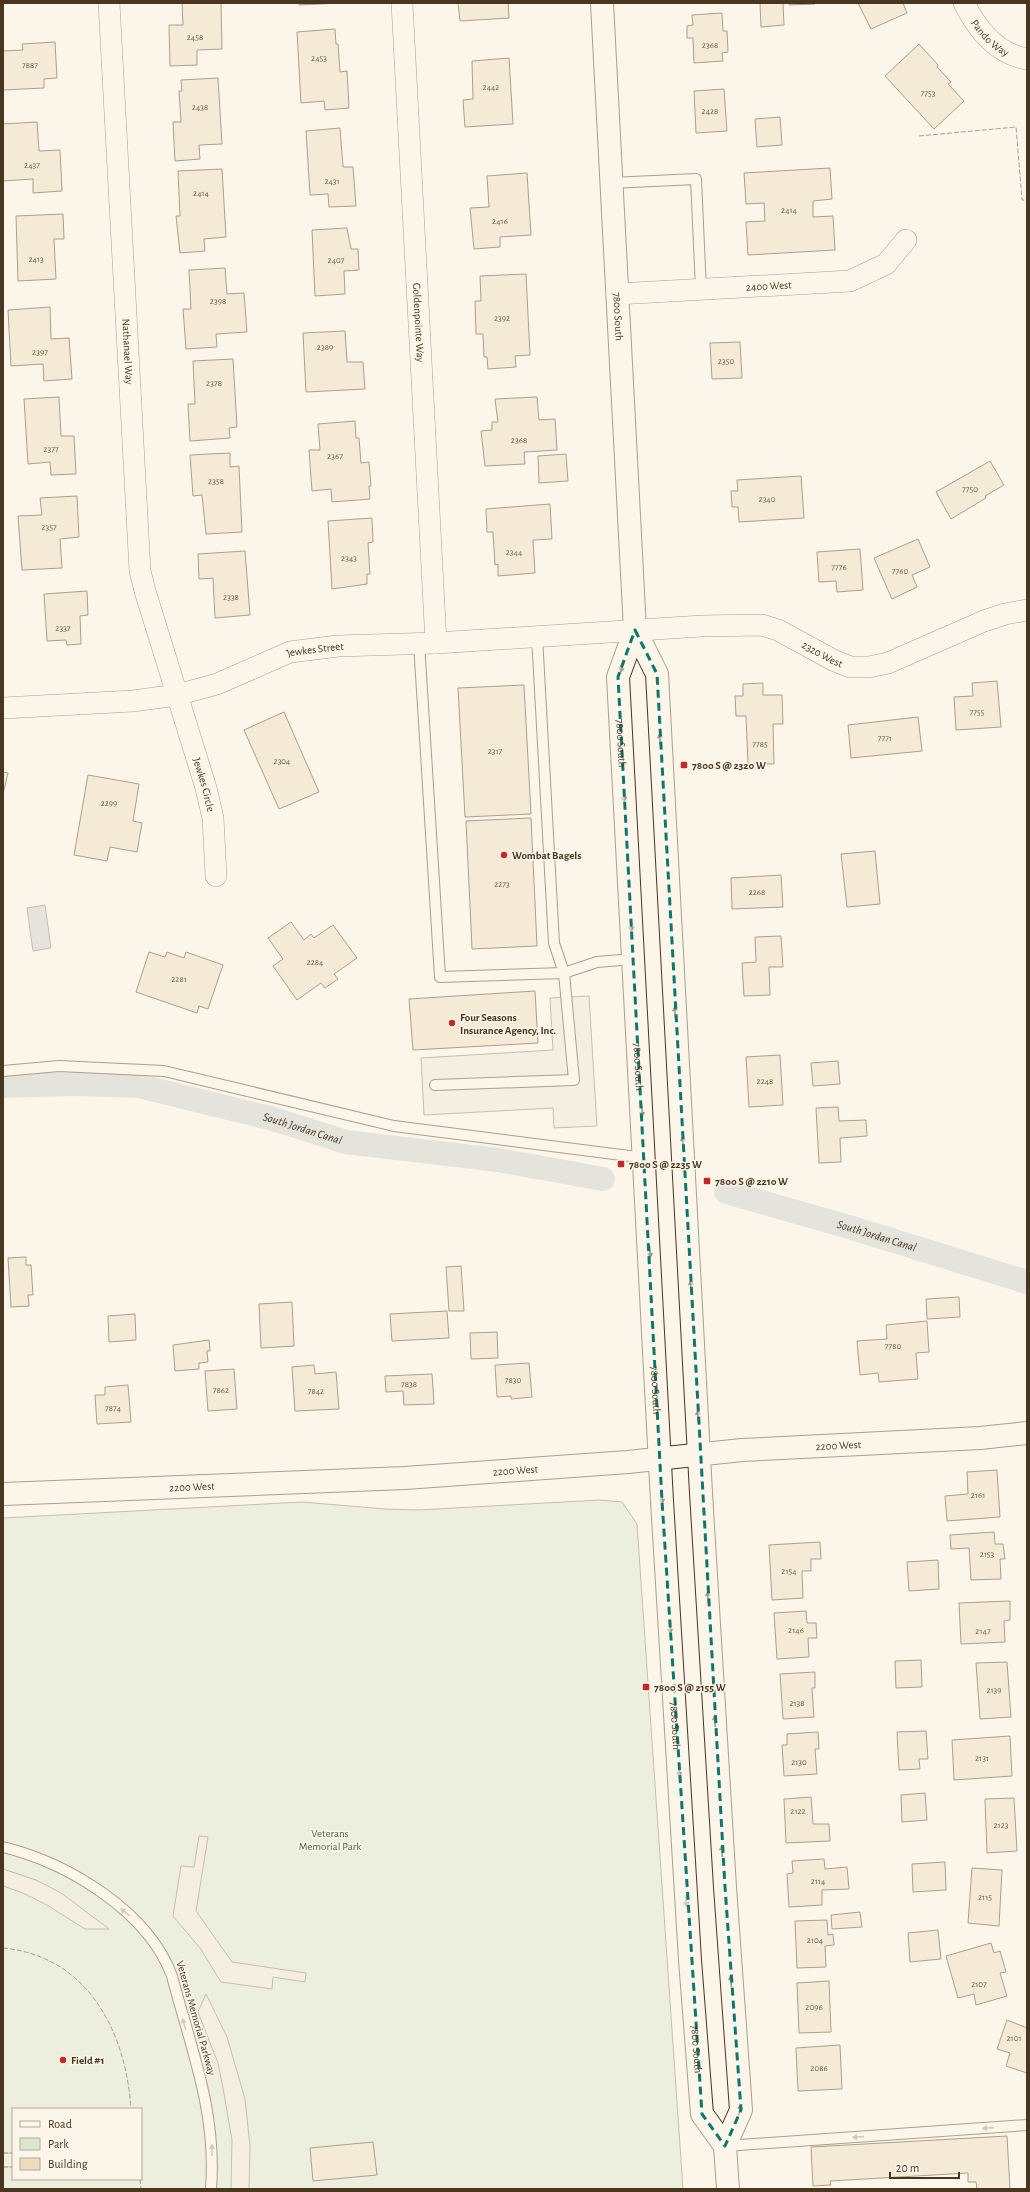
<svg xmlns="http://www.w3.org/2000/svg" width="1030" height="2192" viewBox="0 0 1030 2192" font-family="'Alegreya Sans',sans-serif">
	<rect width="100%" height="100%" fill="#fbf6e9"/>
	<path fill="#dce7d0" stroke="#887966" fill-rule="evenodd" d="M600,1500L622,1502L637,1524L683,2189H3V1518L302,1502L385,1509L418,1510ZM13,2109H141V2179H13Z"/>
	<g fill="#ede7d9" stroke="#887966">
		<path d="M589,996L597,1126L554,1128L553,1108L424,1115L421,1058L553,1050L550,998Z"/>
		<path d="M199,1836L208,1837L196,1911L232,1962L306,1973L305,1982L273,1977L272,1989L221,1982L200,1948L173,1916L181,1866L194,1867Z"/>
		<path d="M3,1869L36,1880L61,1893L109,1929H85L47,1905L23,1893L3,1886Z"/>
		<path d="M206,1994L227,2037L245,2099L250,2146L249,2189H231L232,2140L223,2088L218,2063L198,2012Z"/>
		<path d="M13,2153V2167H3V2153Z"/>
	</g>
	<path fill="#c9cecd" stroke="#887966" d="M45,905L51,948L33,951L27,908Z"/>
	<g fill="none" stroke-linecap="round" stroke-linejoin="round">
		<g stroke="#c9cecd" stroke-width="24">
			<path id="s1" d="M3,1086L76,1084L139,1086L270,1118L346,1142L498,1160L603,1179"/>
			<path id="s2" d="M726,1192L849,1227L1027,1282"/>
		</g>
	</g>
	<g fill="#ecdcbc" stroke="#4a3520">
		<path d="M182,3H221L222,49L197,50V65L170,66L169,25H183Z"/>
		<path d="M299,3H341L299,5Z"/>
		<path d="M458,3H508L509,18L460,21Z"/>
		<path d="M760,3H783L784,25L761,27Z"/>
		<path d="M789,3H815V4L789,5Z"/>
		<path d="M858,3H903L907,13L871,29Z"/>
		<path d="M722,13L723,31H727L728,52L722,53L723,61L694,63L693,38H687V26L693,25L692,15Z"/>
		<path d="M335,29L336,44H338L340,72L347,71L349,108L325,110L324,101L301,103L297,32Z"/>
		<path d="M55,42L57,78L44,79V88L3,90V51L23,50L22,44Z"/>
		<path d="M919,44L938,65L937,67L951,82L948,84L964,101L934,129L885,76Z"/>
		<path d="M509,58L513,124L465,127L463,100L473,99L472,61Z"/>
		<path d="M218,78L222,144L199,145L200,159L175,161L173,122H181L179,91H182L181,80Z"/>
		<path d="M724,89L727,131L696,133L694,91Z"/>
		<path d="M780,117L782,145L757,147L755,119Z"/>
		<path d="M37,122L39,151L60,150L62,191L33,193V179L3,181V124Z"/>
		<path d="M340,128L343,167H353L356,206L329,207L328,194L310,195L306,131Z"/>
		<path d="M830,168L832,199L813,201V217L833,216L835,250L748,255L746,222L765,221L764,203L746,204L744,173Z"/>
		<path d="M222,169L226,237L204,239L205,251L180,253L176,216H180L178,171Z"/>
		<path d="M527,173L531,235L500,237V247L474,249L470,208L489,207L487,176Z"/>
		<path d="M63,214L64,239H54L56,279L18,281L16,216Z"/>
		<path d="M347,228L351,249H358L359,270L344,271L345,294L315,296L312,230Z"/>
		<path d="M225,268L227,294L244,293L247,332L216,334L217,347L186,349L183,309H191L189,270Z"/>
		<path d="M526,274L530,355L515,356L516,367L488,369L487,357H484L483,334H476L475,301H481L480,276Z"/>
		<path d="M50,307L51,339L69,338L72,379L44,381L43,364L11,366L8,310Z"/>
		<path d="M345,331L347,362H363L365,389L306,392L303,333Z"/>
		<path d="M740,342L742,378L712,379L710,343Z"/>
		<path d="M233,359L237,427L229,428L230,438L190,441L188,404H195L193,361Z"/>
		<path d="M59,397L61,436H74L76,474L51,475L50,462L28,464L24,399Z"/>
		<path d="M537,397L539,420L555,419L557,450L524,452L525,464L485,466L481,431L492,430V422H498L495,399Z"/>
		<path d="M355,421L356,438H359L361,463L369,462L371,486H369L370,499L332,502L331,489L312,491L309,450H320L318,424Z"/>
		<path d="M230,453V467L239,466L242,532L206,534L202,495L193,496L190,455Z"/>
		<path d="M566,454L568,481L539,483L538,456Z"/>
		<path d="M990,461L1004,485L985,496L986,498L951,519L936,492Z"/>
		<path d="M801,476L804,518L739,522L738,507H732L731,491H738L737,480Z"/>
		<path d="M77,496L79,537L60,539L62,568L22,570L18,516L42,515L40,498Z"/>
		<path d="M550,504L552,539L533,540L535,573L498,576V564L495,565L493,532H487L486,509Z"/>
		<path d="M372,518L373,542L368,543L370,574H367V584L332,589L328,521Z"/>
		<path d="M918,539L930,567L912,575L917,587L892,599L874,558Z"/>
		<path d="M860,549L863,590L837,592L836,581L819,582L817,552Z"/>
		<path d="M245,551L250,615L215,618L213,578L199,579L198,554Z"/>
		<path d="M87,591L88,615L80,616L81,644L67,645L66,640L47,641L44,594Z"/>
		<path d="M997,681L1001,727L956,730L954,697L973,696L972,683Z"/>
		<path d="M763,683V695H782L783,724H773L774,764H748L746,716H736L735,696H743V684Z"/>
		<path d="M524,685L531,814L465,817L458,688Z"/>
		<path d="M284,712L319,792L279,809L244,730Z"/>
		<path d="M918,717L922,751L851,758L848,725Z"/>
		<path d="M3,772L8,773L3,794Z"/>
		<path d="M88,775L139,784L133,821L142,823L137,852L110,847L107,861L74,855Z"/>
		<path d="M531,818L537,946L472,949L466,821Z"/>
		<path d="M875,851L880,904L847,907L841,854Z"/>
		<path d="M781,875L783,907L732,909L731,878Z"/>
		<path d="M291,922L304,940L311,934L314,938L333,925L357,958L334,974L338,979L325,988L321,983L297,1000L273,966L283,959L268,938Z"/>
		<path d="M781,936L783,967H769L770,995L744,996L742,963L756,962L755,937Z"/>
		<path d="M149,952L165,957L167,952L184,958L186,952L223,965L208,1009L199,1006L197,1013L136,992Z"/>
		<path d="M535,991L538,1043L413,1050L409,999Z"/>
		<path d="M780,1055L783,1105L749,1107L746,1057Z"/>
		<path d="M838,1061L840,1084L813,1086L811,1063Z"/>
		<path d="M838,1107L839,1121L866,1120L867,1136L840,1138L841,1162L819,1163L816,1108Z"/>
		<path d="M26,1257V1265H31L33,1295H28L29,1306L11,1307L8,1258Z"/>
		<path d="M461,1266L464,1311H449L446,1267Z"/>
		<path d="M959,1297L960,1317L927,1319L926,1299Z"/>
		<path d="M292,1302L294,1346L261,1348L259,1304Z"/>
		<path d="M447,1311L449,1338L392,1341L390,1314Z"/>
		<path d="M135,1314L136,1340L109,1342L108,1316Z"/>
		<path d="M927,1321L929,1352L916,1353L918,1379L879,1382L878,1373L860,1375L857,1341L887,1339L886,1325Z"/>
		<path d="M497,1332L498,1358L471,1359L470,1333Z"/>
		<path d="M209,1340L210,1351H207L208,1362L199,1363V1369L175,1371L173,1345Z"/>
		<path d="M529,1363L532,1397L511,1399V1396L497,1397L495,1365Z"/>
		<path d="M314,1365L315,1374L336,1372L339,1409L295,1411L292,1367Z"/>
		<path d="M234,1369L237,1409L208,1411L205,1371Z"/>
		<path d="M432,1374L434,1404L404,1405L403,1391L386,1392L385,1376Z"/>
		<path d="M128,1385L131,1422L97,1424L95,1395H105V1387Z"/>
		<path d="M997,1470L1000,1517L947,1521L945,1496L968,1494L967,1472Z"/>
		<path d="M994,1532L995,1544H1003L1005,1559H1000L1001,1579L971,1580L969,1548L951,1549L950,1535Z"/>
		<path d="M820,1542L821,1559H811V1571H802L803,1598L772,1600L769,1545Z"/>
		<path d="M938,1560L939,1589L909,1591L907,1562Z"/>
		<path d="M1010,1601V1620L1004,1621L1005,1642L961,1644L959,1603Z"/>
		<path d="M806,1611L807,1623H816L817,1638H808L809,1657L777,1659L774,1613Z"/>
		<path d="M921,1660L922,1687L896,1688L895,1661Z"/>
		<path d="M1007,1662L1011,1717L980,1719L976,1663Z"/>
		<path d="M815,1672V1688H812L814,1717L783,1719L780,1674Z"/>
		<path d="M926,1731L928,1759H919L920,1769L899,1770L897,1732Z"/>
		<path d="M818,1732L819,1749H815L817,1774L784,1776L782,1745H787V1734Z"/>
		<path d="M1010,1736L1012,1776L954,1780L952,1740Z"/>
		<path d="M925,1793L927,1820L902,1822L901,1795Z"/>
		<path d="M811,1797L813,1824H829L830,1841L786,1843L784,1799Z"/>
		<path d="M1014,1798L1017,1851L987,1853L985,1799Z"/>
		<path d="M824,1859L825,1869L847,1867L849,1889L822,1890V1905L789,1907L787,1874L793,1873L792,1861Z"/>
		<path d="M945,1862L946,1890L913,1892L912,1864Z"/>
		<path d="M972,1868L1002,1870L999,1926L968,1923Z"/>
		<path d="M860,1912L862,1927L832,1929L831,1915Z"/>
		<path d="M827,1920L828,1935L833,1934L834,1945L825,1946L826,1967L797,1968L795,1921Z"/>
		<path d="M938,1930L941,1959L910,1962L908,1933Z"/>
		<path d="M991,1943L994,1953L1000,1951L1006,1972L1000,1973L1007,1996L976,2005L974,1994L958,1998L946,1956Z"/>
		<path d="M829,1981L831,2032L799,2033L797,1983Z"/>
		<path d="M1007,2020L1027,2028V2073L1006,2066L1010,2053L997,2049Z"/>
		<path d="M840,2045L842,2089L798,2091L796,2048Z"/>
		<path d="M1007,2136L1010,2189H977L976,2182H968V2173L830,2181L831,2185L813,2186L811,2147Z"/>
		<path d="M373,2142L377,2175L313,2181L310,2148Z"/>
	</g>
	<g fill="none" stroke-linecap="round" stroke-linejoin="round">
		<defs>
			<g id="service">
				<path d="M611,183L696,179L701,290"/>
				<path d="M537,636L554,943L564,973L597,962L633,959"/>
				<path d="M419,643L440,977L564,973L574,1080L435,1085"/>
				<path d="M3,1071L59,1066L164,1071L394,1126L645,1158"/>
				<path d="M3,1847C68,1863 148,1911 172,1976C191,2049 217,2112 211,2189"/>
				<path d="M725,2146L1027,2125"/>
			</g>
			<g id="minor">
				<path id="s3" d="M109,3L140,571L145,591L206,788L213,818L216,876"/>
				<path id="s4" d="M402,3L436,643"/>
				<path id="s5" d="M964,3C977,29 996,54 1027,59"/>
				<path id="s6" d="M617,294L850,281L886,264L906,240"/>
				<path id="s7" d="M3,708L133,701L177,695L217,684L290,652L338,646L436,643L702,626L762,625L778,630L833,660L850,667H869L888,663L984,621L1005,614L1027,610"/>
			</g>
			<g id="tertiary">
				<path id="s8" d="M3,1494L405,1478L628,1462L742,1450L980,1438L1027,1433"/>
			</g>
			<g id="primary">
				<path id="s9" d="M602,3L635,630L618,677L662,1501L690,1960L702,2114L725,2146"/>
				<path d="M635,630L657,674L701,1493L725,1887L741,2110L725,2146L728,2189"/>
			</g>
		</defs>
		<use href="#service" stroke="#4a3520" stroke-width="12"/>
		<use href="#minor" stroke="#4a3520" stroke-width="22"/>
		<use href="#tertiary" stroke="#4a3520" stroke-width="24"/>
		<use href="#primary" stroke="#4a3520" stroke-width="24"/>
		<use href="#service" stroke="#fbf6e9" stroke-width="10"/>
		<use href="#minor" stroke="#fbf6e9" stroke-width="21"/>
		<use href="#tertiary" stroke="#fbf6e9" stroke-width="22"/>
		<use href="#primary" stroke="#fbf6e9" stroke-width="22"/>
		<g stroke="#4a3520" stroke-width="1" stroke-dasharray="5 2" stroke-linecap="butt">
			<path d="M919,136L1016,127L1022,200H1027"/>
			<path d="M3,1948C88,1956 126,2032 131,2109"/>
			<path d="M3,2153H13"/>
			<path d="M3,2167H13"/>
			<path d="M140,2179L141,2189"/>
		</g>
	</g>
	<defs><path id="oneway-solid" d="M-6-.8H1V-3.2L6.5 0L1 3.2V.8H-6Z"/></defs>
	<g fill="#a29684">
		<use href="#oneway-solid" transform="translate(622 667) rotate(109)"/>
		<use href="#oneway-solid" transform="translate(660 739) rotate(-93)"/>
		<use href="#oneway-solid" transform="translate(624 796) rotate(87)"/>
		<use href="#oneway-solid" transform="translate(631 926) rotate(87)"/>
		<use href="#oneway-solid" transform="translate(675 1012) rotate(-93)"/>
		<use href="#oneway-solid" transform="translate(642 1111) rotate(87)"/>
		<use href="#oneway-solid" transform="translate(683 1142) rotate(-93)"/>
		<use href="#oneway-solid" transform="translate(650 1252) rotate(87)"/>
		<use href="#oneway-solid" transform="translate(691 1286) rotate(-93)"/>
		<use href="#oneway-solid" transform="translate(698 1416) rotate(-93)"/>
		<use href="#oneway-solid" transform="translate(662 1498) rotate(87)"/>
		<use href="#oneway-solid" transform="translate(708 1597) rotate(-93)"/>
		<use href="#oneway-solid" transform="translate(670 1628) rotate(87)"/>
		<use href="#oneway-solid" transform="translate(715 1721) rotate(-93)"/>
		<use href="#oneway-solid" transform="translate(679 1771) rotate(87)"/>
		<use href="#oneway-solid" transform="translate(722 1851) rotate(-93)"/>
		<use href="#oneway-solid" transform="translate(686 1901) rotate(87)"/>
		<use href="#oneway-solid" transform="translate(125 1912) rotate(-141)"/>
		<use href="#oneway-solid" transform="translate(731 1981) rotate(-94)"/>
		<use href="#oneway-solid" transform="translate(184 2024) rotate(-106)"/>
		<use href="#oneway-solid" transform="translate(740 2110) rotate(-80)"/>
		<use href="#oneway-solid" transform="translate(988 2128) rotate(176)"/>
		<use href="#oneway-solid" transform="translate(858 2137) rotate(176)"/>
		<use href="#oneway-solid" transform="translate(212 2150) rotate(-90)"/>
	</g>
	<path d="M0 0H1030V2192H0ZM635,630L657,674L725,1887L741,2110L725,2146L702,2114L662,1501L618,677Z" fill="#fbf6e9" fill-opacity=".55" fill-rule="evenodd"/>
	<path fill="none" stroke="#0f766e" stroke-width="3" stroke-dasharray="8 5" stroke-linejoin="round" d="M635,630L657,674L725,1887L741,2110L725,2146L702,2114L662,1501L618,677Z"/>
	<g fill="#c62828" stroke="#fbf6e9" stroke-width="1.5">
		<rect x="680" y="761" width="8" height="8" rx="2"/>
		<circle cx="504" cy="855" r="4"/>
		<circle cx="452" cy="1023" r="4"/>
		<rect x="617" y="1160" width="8" height="8" rx="2"/>
		<rect x="703" y="1177" width="8" height="8" rx="2"/>
		<rect x="642" y="1683" width="8" height="8" rx="2"/>
		<circle cx="63" cy="2060" r="4"/>
	</g>
	<g text-anchor="middle" dominant-baseline="central" stroke-width="3" stroke-linejoin="round" paint-order="stroke">
		<g font-size="9" fill="#725f47">
			<text x="195" y="37">2458</text>
			<text x="710" y="45">2368</text>
			<text x="319" y="58">2453</text>
			<text x="30" y="65">7887</text>
			<text x="491" y="87">2442</text>
			<text x="928" y="93">7753</text>
			<text x="200" y="107">2438</text>
			<text x="710" y="111">2428</text>
			<text x="32" y="165">2437</text>
			<text x="332" y="181">2431</text>
			<text x="201" y="193">2414</text>
			<text x="789" y="210">2414</text>
			<text x="500" y="221">2416</text>
			<text x="36" y="259">2413</text>
			<text x="336" y="260">2407</text>
			<text x="218" y="301">2398</text>
			<text x="502" y="318">2392</text>
			<text x="325" y="347">2389</text>
			<text x="40" y="352">2397</text>
			<text x="726" y="361">2350</text>
			<text x="214" y="383">2378</text>
			<text x="519" y="440">2368</text>
			<text x="51" y="449">2377</text>
			<text x="335" y="456">2367</text>
			<text x="216" y="481">2358</text>
			<text x="970" y="489">7750</text>
			<text x="767" y="499">2340</text>
			<text x="49" y="527">2357</text>
			<text x="514" y="552">2344</text>
			<text x="349" y="558">2343</text>
			<text x="839" y="567">7776</text>
			<text x="900" y="571">7760</text>
			<text x="231" y="597">2338</text>
			<text x="63" y="628">2337</text>
			<text x="977" y="712">7755</text>
			<text x="885" y="738">7771</text>
			<text x="760" y="744">7785</text>
			<text x="495" y="751">2317</text>
			<text x="282" y="761">2304</text>
			<text x="109" y="803">2299</text>
			<text x="502" y="884">2273</text>
			<text x="757" y="892">2268</text>
			<text x="315" y="962">2284</text>
			<text x="179" y="979">2281</text>
			<text x="765" y="1081">2248</text>
			<text x="893" y="1346">7780</text>
			<text x="513" y="1380">7830</text>
			<text x="409" y="1384">7838</text>
			<text x="221" y="1390">7862</text>
			<text x="316" y="1391">7842</text>
			<text x="113" y="1408">7874</text>
			<text x="978" y="1495">2161</text>
			<text x="987" y="1554">2153</text>
			<text x="789" y="1571">2154</text>
			<text x="796" y="1630">2146</text>
			<text x="983" y="1631">2147</text>
			<text x="994" y="1690">2139</text>
			<text x="797" y="1703">2138</text>
			<text x="982" y="1758">2131</text>
			<text x="799" y="1762">2130</text>
			<text x="798" y="1811">2122</text>
			<text x="1001" y="1825">2123</text>
			<text x="818" y="1881">2114</text>
			<text x="985" y="1897">2115</text>
			<text x="815" y="1940">2104</text>
			<text x="979" y="1984">2107</text>
			<text x="814" y="2007">2096</text>
			<text x="1014" y="2038">2101</text>
			<text x="819" y="2068">2086</text>
		</g>
		<g font-size="11" fill="#4a3520" stroke="#fbf6e9">
			<text stroke="none"><textPath href="#s5" startOffset="44">Pando Way</textPath></text>
			<text stroke="none"><textPath href="#s6" startOffset="152">2400 West</textPath></text>
			<text stroke="none"><textPath href="#s9" startOffset="314">7800 South</textPath></text>
			<text stroke="none"><textPath href="#s4" startOffset="320">Goldenpointe Way</textPath></text>
			<text stroke="none"><textPath href="#s3" startOffset="349">Nathanael Way</textPath></text>
			<text stroke="none"><textPath href="#s7" startOffset="321">Jewkes Street</textPath></text>
			<text stroke="none"><textPath href="#s7" startOffset="836">2320 West</textPath></text>
			<text stroke="none"><textPath href="#s9" startOffset="744">7800 South</textPath></text>
			<text stroke="none"><textPath href="#s3" startOffset="792">Jewkes Circle</textPath></text>
			<text stroke="none"><textPath href="#s9" startOffset="1068">7800 South</textPath></text>
			<text stroke="none"><textPath href="#s9" startOffset="1392">7800 South</textPath></text>
			<text stroke="none"><textPath href="#s8" startOffset="837">2200 West</textPath></text>
			<text stroke="none"><textPath href="#s8" startOffset="513">2200 West</textPath></text>
			<text stroke="none"><textPath href="#s8" startOffset="189">2200 West</textPath></text>
			<text stroke="none"><textPath href="#s9" startOffset="1728">7800 South</textPath></text>
			<text transform="translate(196 2018) rotate(74)">Veterans Memorial Parkway</text>
			<text stroke="none"><textPath href="#s9" startOffset="2052">7800 South</textPath></text>
		</g>
		<g font-size="11" font-weight="bold" fill="#4a3520" stroke="#fbf6e9" text-anchor="start">
			<text x="692" y="765">7800 S @ 2320 W</text>
			<text x="512" y="855">Wombat Bagels</text>
			<text x="460" y="1017">Four Seasons<tspan x="460" dy="13">Insurance Agency, Inc.</tspan></text>
			<text x="629" y="1164">7800 S @ 2235 W</text>
			<text x="715" y="1181">7800 S @ 2210 W</text>
			<text x="654" y="1687">7800 S @ 2155 W</text>
			<text x="71" y="2060">Field #1</text>
		</g>
		<g font-size="11" fill="#436837" stroke="#fbf6e9">
			<text x="330" y="1833">Veterans<tspan x="330" dy="13">Memorial Park</tspan></text>
		</g>
		<g font-size="12" font-style="italic" fill="#4a3520" stroke="#fbf6e9">
			<text stroke="none"><textPath href="#s1" startOffset="305">South Jordan Canal</textPath></text>
			<text stroke="none"><textPath href="#s2" startOffset="157">South Jordan Canal</textPath></text>
		</g>
	</g>
	<rect width="1030" height="2192" fill="none" stroke="#4a3520" stroke-width="8"/>
	<rect x="12" y="2108" width="130" height="72" fill="#fbf6e9" stroke="#b4a999"/>
	<rect x="20" y="2121" width="20" height="6" fill="#fbf6e9" stroke="#b4a999"/>
	<text x="48" y="2128" font-size="12" fill="#4a3520">Road</text>
	<rect x="20" y="2138" width="20" height="12" fill="#dce7d0" stroke="#b4a999"/>
	<text x="48" y="2148" font-size="12" fill="#4a3520">Park</text>
	<rect x="20" y="2158" width="20" height="12" fill="#ecdcbc" stroke="#b4a999"/>
	<text x="48" y="2168" font-size="12" fill="#4a3520">Building</text>
	<path d="M890 2172v6h69v-6" fill="none" stroke="#4a3520" stroke-width="2"/>
	<text x="896" y="2172" font-size="12" fill="#4a3520" stroke="#fbf6e9" stroke-width="3" paint-order="stroke">20 m</text>
</svg>
